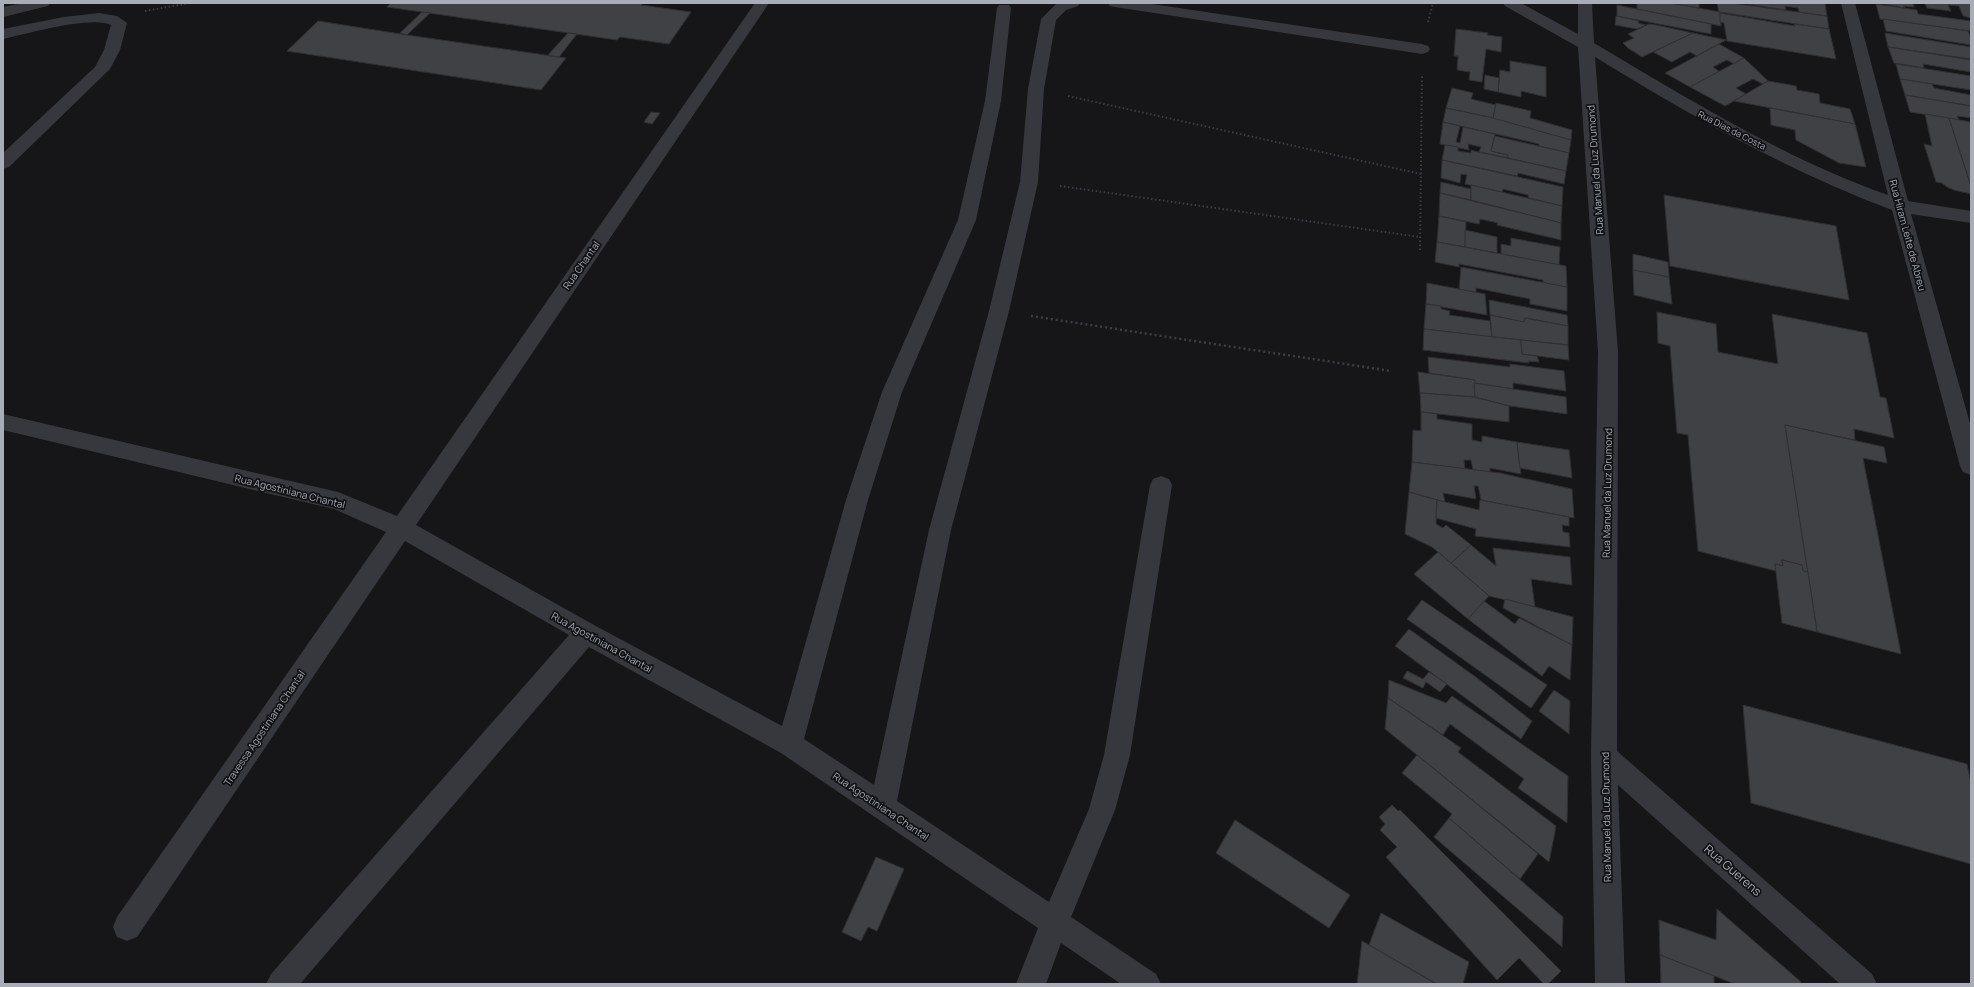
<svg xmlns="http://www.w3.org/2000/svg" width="1974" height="987" viewBox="0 0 1974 987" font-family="Manrope,sans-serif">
	<rect width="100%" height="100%" fill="#161618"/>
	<g fill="#404145" stroke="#303034">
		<path d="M391,3H643L641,5L691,12L669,44L620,37L617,40L387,7Z"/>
		<path d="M1637,3H1671L1720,12L1721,26L1637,9Z"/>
		<path d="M1671,3H1699V8Z"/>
		<path d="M1717,3H1731L1827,16L1829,29L1719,12Z"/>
		<path d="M1740,3H1825L1827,16L1799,12L1798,8L1785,6L1786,10Z"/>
		<path d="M1878,3H1913L1914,7L1903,6L1905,8Z"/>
		<path d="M1925,3H1971V18L1963,16L1959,6L1948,5L1951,11L1927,8Z"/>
		<path d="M1876,4L1917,10L1918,14L1971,21V31L1880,19Z"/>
		<path d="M1617,5L1711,24V34L1617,16Z"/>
		<path d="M422,12L430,13L407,35L400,33Z"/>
		<path d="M1720,13L1795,26L1794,24L1829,29L1836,59L1727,41L1724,23L1720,22Z"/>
		<path d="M1616,16L1639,21L1638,23L1646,25L1637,29L1615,25Z"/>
		<path d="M1883,19L1968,31L1971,38V45L1886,31Z"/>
		<path d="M318,21L407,35L566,58L541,90L287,51Z"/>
		<path d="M1649,24L1656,25L1693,33L1642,57L1628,48L1623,43L1634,38L1628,34Z"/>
		<path d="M1456,29L1488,33L1487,35L1502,37L1501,52L1486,49L1482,82L1469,80L1470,72L1457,70L1458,56H1454Z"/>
		<path d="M568,33L577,34L559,57L548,55Z"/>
		<path d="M1693,33L1726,40L1697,56L1690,52L1672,62L1653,52Z"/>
		<path d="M1885,33L1971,47V59L1888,47Z"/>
		<path d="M1719,44L1744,58L1734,64L1727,60L1713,67L1720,72L1690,87L1665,73Z"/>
		<path d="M1888,47L1971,60V72L1923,64L1924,68L1894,63Z"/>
		<path d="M1744,58L1768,81L1763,84L1753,79L1736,88L1746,94L1725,106L1690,87Z"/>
		<path d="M1510,61L1546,67V97L1521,91V97L1498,92L1500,70L1510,72Z"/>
		<path d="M1896,64L1971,76V90L1900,79Z"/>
		<path d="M1485,75L1499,78L1498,92L1484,89Z"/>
		<path d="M1900,79L1932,84L1934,88L1971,95V106L1905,95Z"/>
		<path d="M1768,81L1796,86L1797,90L1819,94L1820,103L1850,109L1855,124L1734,101Z"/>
		<path d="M1452,88L1473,93L1471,99L1496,105L1493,118L1446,108Z"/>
		<path d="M1905,95L1971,106V118L1957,116L1959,120L1910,112Z"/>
		<path d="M1496,103L1531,111L1530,118L1572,130L1571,140L1493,119Z"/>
		<path d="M1446,108L1493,118L1571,140L1569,153L1539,146V144L1443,122Z"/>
		<path d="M1770,108L1855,124L1866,167L1839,163L1796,140L1795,130L1771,125Z"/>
		<path d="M651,112L660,113L652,124L644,122Z"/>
		<path d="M1925,114L1949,118L1971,186V194L1954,190L1947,187L1942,183L1936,182L1924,144L1932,146Z"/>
		<path d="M1949,118L1971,122V186Z"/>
		<path d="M1443,122L1460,126L1456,142L1460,143L1463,127L1495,134L1491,151L1508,155V158L1479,152L1481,147L1468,144L1469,150L1440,144Z"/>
		<path d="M1495,136L1569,153L1566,171L1508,158V155L1491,151Z"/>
		<path d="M1445,145L1458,147V151L1471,153V150L1474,151L1566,171L1564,184L1518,173L1517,176L1442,160Z"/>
		<path d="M1442,160L1563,187L1562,206L1529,198L1528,195L1503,189L1502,192L1465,184L1467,175L1461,174L1460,183L1441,178Z"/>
		<path d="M1441,182L1471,189V200L1440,193Z"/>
		<path d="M1471,185L1562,206L1561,223L1471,200Z"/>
		<path d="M1440,193L1561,223V240L1497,225L1498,223L1480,219L1479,224L1439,216Z"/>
		<path d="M1664,195L1836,226L1849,300L1670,266Z"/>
		<path d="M1439,216L1466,222L1465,247L1437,242Z"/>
		<path d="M1465,230L1497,237V253L1465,247Z"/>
		<path d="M1511,238L1560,247L1559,265L1501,254V244L1511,246Z"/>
		<path d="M1437,242L1566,266L1567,287L1543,283V280L1459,264V267L1435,262Z"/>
		<path d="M1633,254L1668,262L1669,277L1633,270Z"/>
		<path d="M1461,267L1567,287V311L1530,304V299L1476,288V293L1459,290Z"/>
		<path d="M1633,270L1669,277L1672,304L1634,295Z"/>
		<path d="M1427,283L1485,294L1487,315L1426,304Z"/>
		<path d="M1489,300L1567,315L1568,326L1525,318L1524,322L1490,315Z"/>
		<path d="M1426,304L1441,306V309L1450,311L1449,315L1490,321L1492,337L1424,329Z"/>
		<path d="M1657,312L1716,324L1718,352L1778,364L1772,314L1867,333L1880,397L1886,398L1894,438L1854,429L1855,440L1785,425L1808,572L1803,571L1802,565L1782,560L1783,566L1775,564L1776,571L1698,551L1688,435L1677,433L1670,346L1658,343Z"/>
		<path d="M1490,315L1524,322L1525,318L1568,326V345L1492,337Z"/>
		<path d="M1424,329L1521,340L1522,354L1537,356L1539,362L1528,361L1529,363L1423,350Z"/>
		<path d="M1521,340L1568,345L1569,360L1522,354Z"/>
		<path d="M1428,357L1510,367V364L1564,371L1566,391L1513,383V389L1474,383L1475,380L1429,373Z"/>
		<path d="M1418,372L1475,380V397L1420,393Z"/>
		<path d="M1474,383L1566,397L1567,414L1510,406L1475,397Z"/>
		<path d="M1420,393L1473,397L1509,406V422L1421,412Z"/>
		<path d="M1421,412L1437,414V419L1472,424V440L1482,442V436L1517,442L1521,474L1490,468V472L1473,470L1471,460H1464L1465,469L1412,462L1413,430L1421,431Z"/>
		<path d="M1785,425L1884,447L1887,463L1863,458L1901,654L1817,632Z"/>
		<path d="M1517,442L1569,450L1572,478L1520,468Z"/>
		<path d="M1412,462L1500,473L1572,489L1574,518L1481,500L1478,486H1474L1476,499L1443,493L1445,502L1409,492Z"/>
		<path d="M1409,492L1437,500L1436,524L1443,528L1446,525L1471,545L1451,563L1432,547L1405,534Z"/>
		<path d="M1437,500L1479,510L1480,500L1569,517V526L1562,525L1563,532L1569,533L1570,547L1475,536L1476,529L1436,518Z"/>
		<path d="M1471,545L1496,566L1493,548L1570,557L1572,585L1531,579L1535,607L1489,596L1451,563Z"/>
		<path d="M1438,552L1489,596L1468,619L1414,574Z"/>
		<path d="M1782,560L1802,565L1803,571L1808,572L1817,632L1782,623L1775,564L1783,566Z"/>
		<path d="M1505,599L1573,617L1572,645L1503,608Z"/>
		<path d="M1422,600L1547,685L1531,708L1407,619Z"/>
		<path d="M1484,601L1515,624L1519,618L1572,645L1570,680L1549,666L1542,676L1468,619Z"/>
		<path d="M1409,629L1477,678L1532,721L1521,739L1395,646Z"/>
		<path d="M1407,671L1423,679L1429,672L1447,684L1440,692L1426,682L1423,688L1403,678Z"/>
		<path d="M1389,680L1446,703L1452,696L1568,776L1567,823L1518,788L1524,779L1450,724L1443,735L1388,698Z"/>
		<path d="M1554,690L1570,701L1569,734L1539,711Z"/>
		<path d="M1388,698L1461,748L1458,752L1556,826L1549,862L1385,729Z"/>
		<path d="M1743,705L1967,764L1971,783V864L1751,803Z"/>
		<path d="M1417,755L1538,854L1520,879L1449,818L1452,814L1402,773Z"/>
		<path d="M1392,805L1398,811L1400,810L1561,971L1548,984H1544L1519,958L1497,980L1386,857L1397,847L1380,830L1385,824L1379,817Z"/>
		<path d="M1449,818L1563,917L1562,947L1434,837Z"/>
		<path d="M1235,820L1350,895L1329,928L1216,853Z"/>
		<path d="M876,857L904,869L877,931L868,927L861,941L842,932Z"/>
		<path d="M1717,909L1800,981L1801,984H1735L1660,955L1659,920L1716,940Z"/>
		<path d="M1381,913L1469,962L1463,984H1437L1369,945Z"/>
		<path d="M1362,941L1369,945L1436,984H1357Z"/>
		<path d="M1660,955L1714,976V984H1661Z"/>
	</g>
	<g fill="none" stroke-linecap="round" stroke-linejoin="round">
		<g stroke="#3d3f44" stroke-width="2" stroke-dasharray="1.5 2.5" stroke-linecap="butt">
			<path d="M145,11L190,3"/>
			<path d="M1428,22L1433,3"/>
			<path d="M1068,96L1421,174"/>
			<path d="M1060,186L1420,237"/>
			<path d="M1420,250L1422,76"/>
		</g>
		<path stroke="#3d3f44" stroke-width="2.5" stroke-dasharray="2 3" stroke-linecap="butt" d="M1031,316L1391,371"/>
		<g fill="#37383d" fill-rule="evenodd">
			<path d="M23,3H50L48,6L3,17V7Z"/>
			<path d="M99,13L117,16L127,23L120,50L110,69L9,167L3,169V153L95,67L104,50L111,25C93,15 25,34 3,39V29L64,17Z"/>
		</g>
		<g fill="#37383d" fill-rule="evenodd">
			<path d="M755,3H769L416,525L594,625L782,726L846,500L882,392L958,220L985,101L997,8L999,5H1009L1011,8L1001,101L976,220L902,392L868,500L804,739L874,785L929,530L989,311L1020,182L1028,89L1041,19L1056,4L1080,3L1078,6L1066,10L1056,20L1044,89L1038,182L1009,311L951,530L897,801L1049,902L1089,809L1104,755L1150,485L1153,479L1161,476L1169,479L1172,485L1130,755L1115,810L1071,917L1156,974L1161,984H1121L1061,943L1046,984H1016L1038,928L781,753L589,647L300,984H266L271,974L569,635L405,541L137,937L127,941L117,937L113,927L117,917L386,532L334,509L3,430V414L338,492L397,516Z"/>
			<path d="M1108,3H1145L1422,44L1428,46L1430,49L1428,52L1422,54L1115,7L1110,6Z"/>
			<path d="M1503,3H1521L1578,34V3H1592L1594,43C1688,99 1784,158 1888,195L1841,3H1855L1908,201L1971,211V223L1911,214L1971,427V475L1963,472L1960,466L1892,210C1787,171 1690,115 1595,57L1618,352L1617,751L1872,974L1877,984H1840L1618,785L1625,984H1595L1591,756L1598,352L1578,47L1505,6Z"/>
		</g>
	</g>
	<g text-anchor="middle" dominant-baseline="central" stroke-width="3.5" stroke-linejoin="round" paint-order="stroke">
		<g font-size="9" fill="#a8adb8" stroke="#111113">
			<text transform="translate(1732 130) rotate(27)">Rua Dias da Costa</text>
		</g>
		<g font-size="10" fill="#a8adb8" stroke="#111113">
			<text transform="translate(1595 170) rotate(-94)">Rua Manuel da Luz Drumond</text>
			<text transform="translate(1908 235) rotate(75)">Rua Hiram Leite de Abreu</text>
			<text transform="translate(581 265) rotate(-55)">Rua Chantal</text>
			<text transform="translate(290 491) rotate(14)">Rua Agostiniana Chantal</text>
			<text transform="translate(1607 493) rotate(-89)">Rua Manuel da Luz Drumond</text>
			<text transform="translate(602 642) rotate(29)">Rua Agostiniana Chantal</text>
			<text transform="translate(264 728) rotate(-56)">Travessa Agostiniana Chantal</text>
			<text transform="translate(881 806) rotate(34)">Rua Agostiniana Chantal</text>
			<text transform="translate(1606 817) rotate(-91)">Rua Manuel da Luz Drumond</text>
		</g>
		<g font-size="12" fill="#a8adb8" stroke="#111113">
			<text transform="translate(1733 870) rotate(41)">Rua Guerens</text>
		</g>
	</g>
	<rect width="1974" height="987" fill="none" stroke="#a8adb8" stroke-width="8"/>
</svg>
